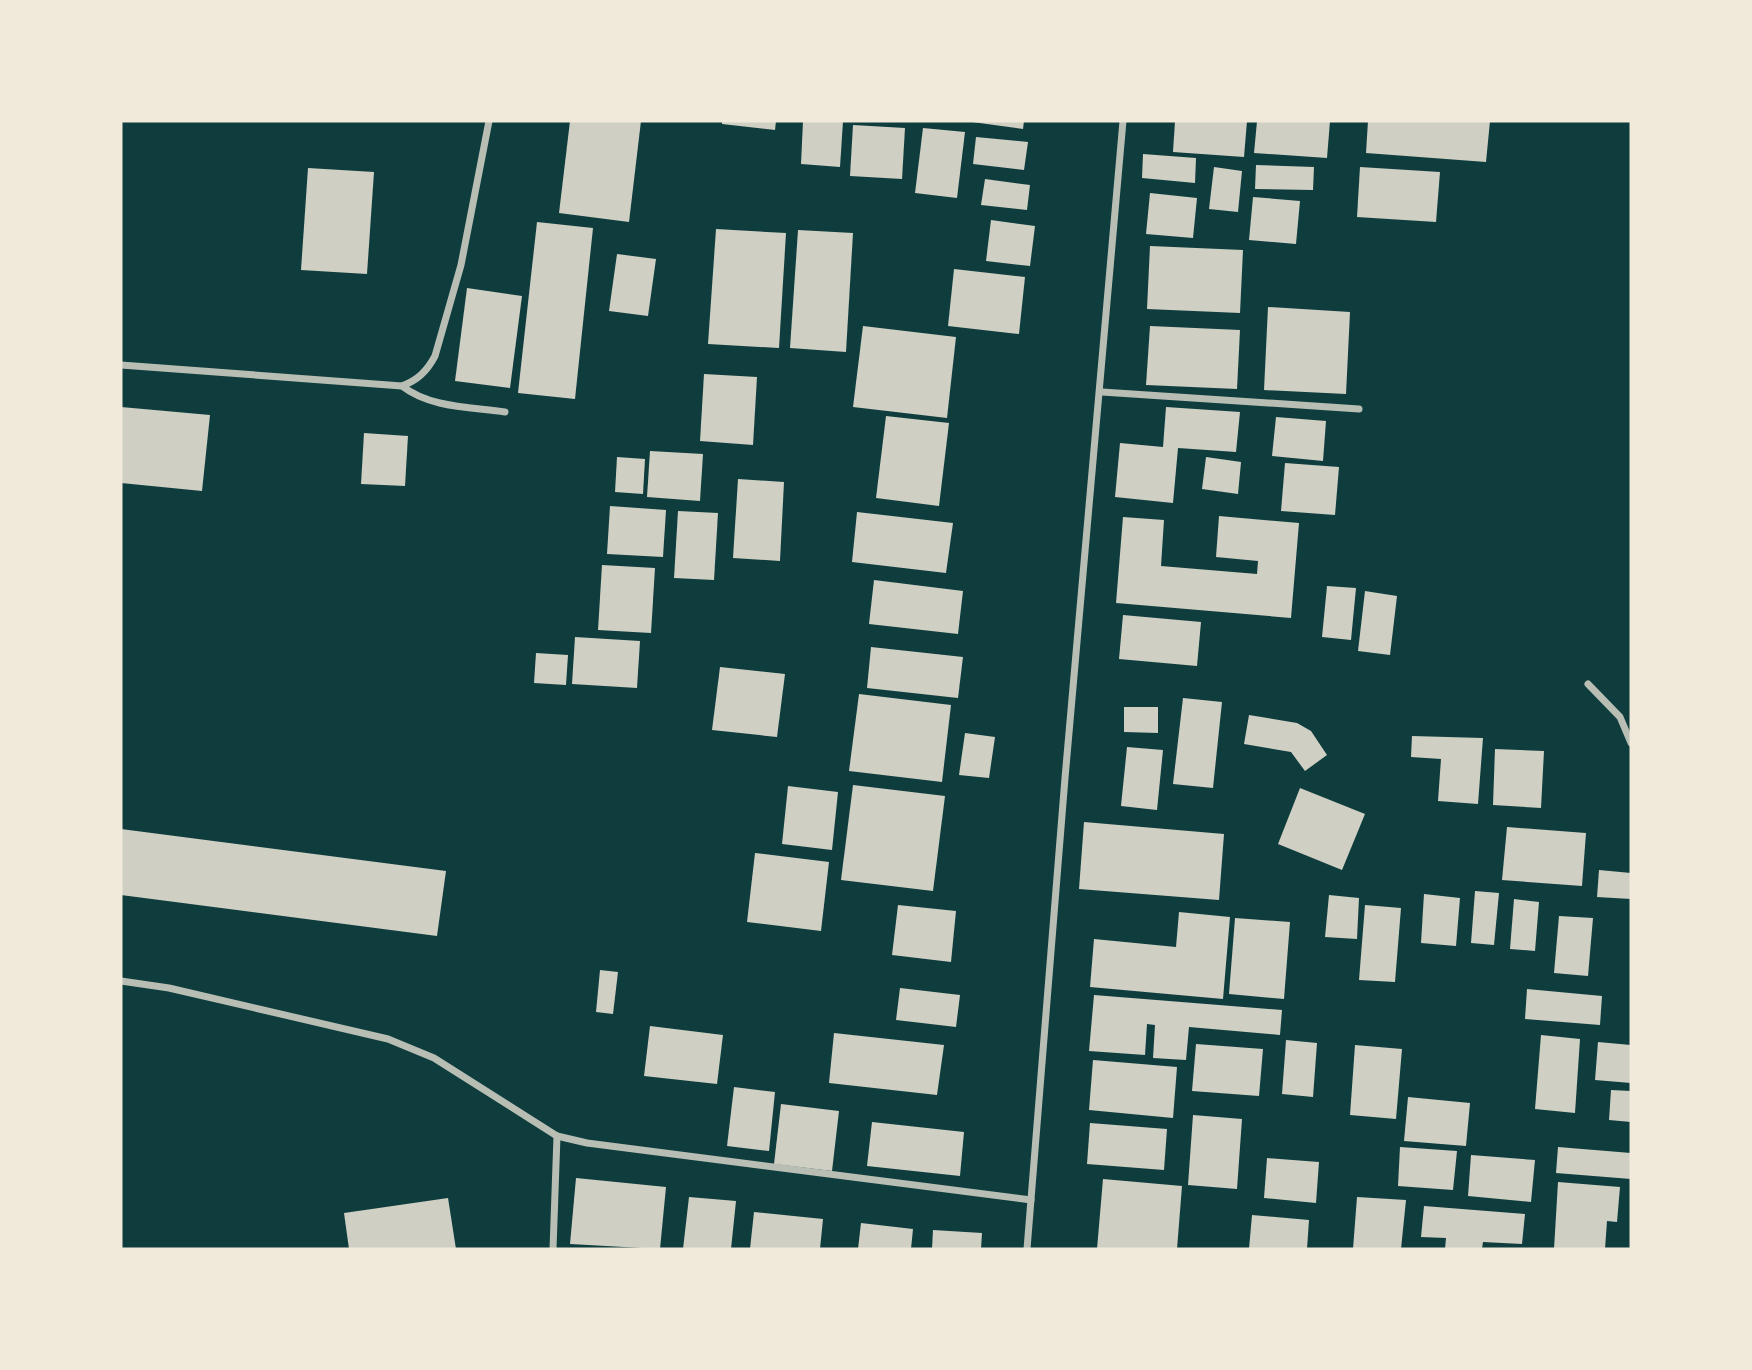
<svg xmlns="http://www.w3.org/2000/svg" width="1752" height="1370" viewBox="0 0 1752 1370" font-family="'Varela Round',sans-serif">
	<rect width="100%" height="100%" fill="#0f3d3e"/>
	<g fill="#cfcfc3">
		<path d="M570,121H641L629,222L559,213Z"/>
		<path d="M722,121H776L775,130L722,124Z"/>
		<path d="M803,121H843L840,167L801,164Z"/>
		<path d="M965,121H1024L1023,129Z"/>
		<path d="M1175,121H1247L1244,157L1173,152Z"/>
		<path d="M1257,121H1330L1327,158L1254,153Z"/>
		<path d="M1368,121H1490L1486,162L1366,153Z"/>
		<path d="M853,125L905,128L902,179L850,176Z"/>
		<path d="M923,128L965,132L957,198L915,193Z"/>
		<path d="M976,137L1028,142L1024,170L973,164Z"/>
		<path d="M1143,154L1196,158L1195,183L1142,178Z"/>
		<path d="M1256,165L1314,167L1313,190L1255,189Z"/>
		<path d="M1214,167L1242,171L1238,212L1209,209Z"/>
		<path d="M1360,167L1440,172L1436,222L1357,217Z"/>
		<path d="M308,168L374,172L367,274L301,270Z"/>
		<path d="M985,179L1030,185L1027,210L981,205Z"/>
		<path d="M1150,193L1197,198L1193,238L1146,234Z"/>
		<path d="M1253,197L1300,201L1296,244L1249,240Z"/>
		<path d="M991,220L1035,226L1030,266L986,261Z"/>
		<path d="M537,222L593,228L575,399L518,393Z"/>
		<path d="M716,229L786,233L779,348L708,344Z"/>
		<path d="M798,230L853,233L846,352L790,348Z"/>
		<path d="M1150,246L1243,250L1240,313L1147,309Z"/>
		<path d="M617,254L656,259L648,316L609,311Z"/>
		<path d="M954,269L1025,277L1019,334L948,326Z"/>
		<path d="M467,288L522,296L510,388L455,381Z"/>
		<path d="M1268,307L1350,312L1346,394L1264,390Z"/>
		<path d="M863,326L956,337L947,418L853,407Z"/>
		<path d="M1150,326L1240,330L1237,389L1146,385Z"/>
		<path d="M704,374L757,377L753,445L700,441Z"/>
		<path d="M121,407L210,415L202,491L121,483Z"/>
		<path d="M1166,407L1240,412L1236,452L1178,448L1173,503L1115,497L1120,443L1163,447Z"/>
		<path d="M886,416L949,423L939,506L876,498Z"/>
		<path d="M1276,417L1326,421L1323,461L1272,456Z"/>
		<path d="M364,433L408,436L405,486L361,484Z"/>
		<path d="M650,451L703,454L700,501L647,497Z"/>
		<path d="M617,457L645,459L643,494L615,492Z"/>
		<path d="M1206,457L1241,462L1238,494L1202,489Z"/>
		<path d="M1285,463L1339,467L1335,515L1281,511Z"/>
		<path d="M738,479L784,482L780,561L733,558Z"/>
		<path d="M610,506L666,510L663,557L607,554Z"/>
		<path d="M678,511L718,513L714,580L674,578Z"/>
		<path d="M857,512L953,523L946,573L852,562Z"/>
		<path d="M1219,516L1299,523L1291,618L1116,603L1123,517L1164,520L1161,566L1257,574L1258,561L1216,557Z"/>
		<path d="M602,565L655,568L651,633L598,630Z"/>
		<path d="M874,580L963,591L958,634L869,624Z"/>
		<path d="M1327,586L1356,588L1351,640L1322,637Z"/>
		<path d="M1365,591L1397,596L1390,655L1358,651Z"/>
		<path d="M1123,615L1201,622L1197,666L1119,659Z"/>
		<path d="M575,637L640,641L637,688L572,684Z"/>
		<path d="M871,647L963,657L958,698L867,688Z"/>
		<path d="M536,653L568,655L566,685L534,683Z"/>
		<path d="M720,667L785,674L777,737L712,730Z"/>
		<path d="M859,694L951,705L942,782L849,771Z"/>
		<path d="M1183,698L1222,702L1213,788L1173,784Z"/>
		<path d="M1124,707H1158V733L1124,732Z"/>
		<path d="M1249,715L1297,723L1311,731L1327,755L1305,771L1291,752L1244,744Z"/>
		<path d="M965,733L995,737L989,778L959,775Z"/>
		<path d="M1412,736L1483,738L1478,804L1438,801L1441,759L1411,757Z"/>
		<path d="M1127,747L1163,750L1157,810L1121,806Z"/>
		<path d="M1495,749L1544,751L1541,808L1493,805Z"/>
		<path d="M853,785L945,796L933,891L841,880Z"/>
		<path d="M788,786L838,792L832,850L782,844Z"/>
		<path d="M1300,788L1365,814L1342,870L1278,844Z"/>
		<path d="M1084,822L1224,834L1219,900L1079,889Z"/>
		<path d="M1507,827L1586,833L1582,886L1502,880Z"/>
		<path d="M121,829L446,871L437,936L121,895Z"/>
		<path d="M755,853L829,862L821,931L747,922Z"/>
		<path d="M1599,870L1631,873V899L1597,897Z"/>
		<path d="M1475,891L1499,893L1494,945L1471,943Z"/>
		<path d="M1424,894L1460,898L1456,946L1421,943Z"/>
		<path d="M1329,895L1359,898L1357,939L1325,937Z"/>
		<path d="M1514,899L1539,902L1535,951L1510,949Z"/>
		<path d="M898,905L956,911L951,962L892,955Z"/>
		<path d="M1365,905L1401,908L1395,982L1359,980Z"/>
		<path d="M1179,912L1230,917L1223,999L1090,987L1094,939L1176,947Z"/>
		<path d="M1559,916L1593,918L1588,976L1554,973Z"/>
		<path d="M1235,918L1290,922L1284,999L1229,994Z"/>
		<path d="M600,970L618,972L613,1014L596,1012Z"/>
		<path d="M900,988L960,995L956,1027L896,1020Z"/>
		<path d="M1527,989L1602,996L1600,1025L1525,1019Z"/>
		<path d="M1094,995L1282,1010L1280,1035L1189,1027L1186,1060L1153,1058L1155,1025L1147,1024L1145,1055L1089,1051Z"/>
		<path d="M650,1026L723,1035L717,1084L644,1076Z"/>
		<path d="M834,1033L944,1045L937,1095L829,1083Z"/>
		<path d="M1541,1035L1580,1039L1575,1113L1535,1109Z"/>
		<path d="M1286,1040L1317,1043L1313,1097L1282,1094Z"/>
		<path d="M1598,1042L1631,1045V1083L1595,1080Z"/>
		<path d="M1196,1044L1263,1049L1259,1096L1192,1091Z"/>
		<path d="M1355,1045L1402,1049L1396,1119L1350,1115Z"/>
		<path d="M1093,1060L1177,1067L1173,1118L1089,1110Z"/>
		<path d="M734,1087L775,1092L769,1151L727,1146Z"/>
		<path d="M1611,1090L1631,1091V1122L1609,1120Z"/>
		<path d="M1408,1097L1470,1103L1466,1146L1404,1141Z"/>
		<path d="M781,1104L839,1111L832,1171L774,1164Z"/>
		<path d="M1193,1115L1242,1119L1237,1189L1188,1185Z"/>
		<path d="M872,1122L964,1132L960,1176L867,1166Z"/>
		<path d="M1090,1123L1167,1129L1164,1170L1087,1164Z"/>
		<path d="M1400,1147L1457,1151L1453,1190L1398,1186Z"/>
		<path d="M1558,1147L1631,1153V1179L1556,1173Z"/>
		<path d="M1471,1155L1535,1160L1531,1202L1468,1196Z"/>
		<path d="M1267,1158L1319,1162L1316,1203L1264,1198Z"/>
		<path d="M576,1178L666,1187L660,1249L570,1244Z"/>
		<path d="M1103,1179L1182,1186L1177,1249H1097Z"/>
		<path d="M1558,1182L1620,1187L1617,1222L1607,1221L1605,1249H1554Z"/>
		<path d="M689,1197L736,1201L731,1249H683Z"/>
		<path d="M1357,1197L1406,1200L1401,1249H1353Z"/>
		<path d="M448,1198L456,1249H349L344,1213Z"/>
		<path d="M1424,1206L1525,1214L1522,1244L1483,1242L1482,1249H1445L1446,1238L1421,1237Z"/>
		<path d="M754,1212L823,1219L820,1249H750Z"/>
		<path d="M1252,1215L1309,1220L1307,1249H1249Z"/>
		<path d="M861,1223L913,1229L911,1249H858Z"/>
		<path d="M933,1230L982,1233L981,1249H932Z"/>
	</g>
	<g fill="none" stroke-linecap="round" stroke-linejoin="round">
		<g stroke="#b8beb3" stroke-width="7">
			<path d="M121,365L402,386C418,380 427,371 435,356L461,265L489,121"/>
			<path d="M402,386C430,408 471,407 505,412"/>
			<path d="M1102,392L1359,409"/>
			<path d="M1588,684L1620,717L1631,743"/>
			<path d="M121,981L169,988L388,1039L434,1058L557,1136L587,1143L1031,1200"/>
			<path d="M553,1249L557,1136"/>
			<path d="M1027,1249L1065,778L1123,121"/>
		</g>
	</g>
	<rect width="1752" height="1370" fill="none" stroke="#f1e9da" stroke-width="245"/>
</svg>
